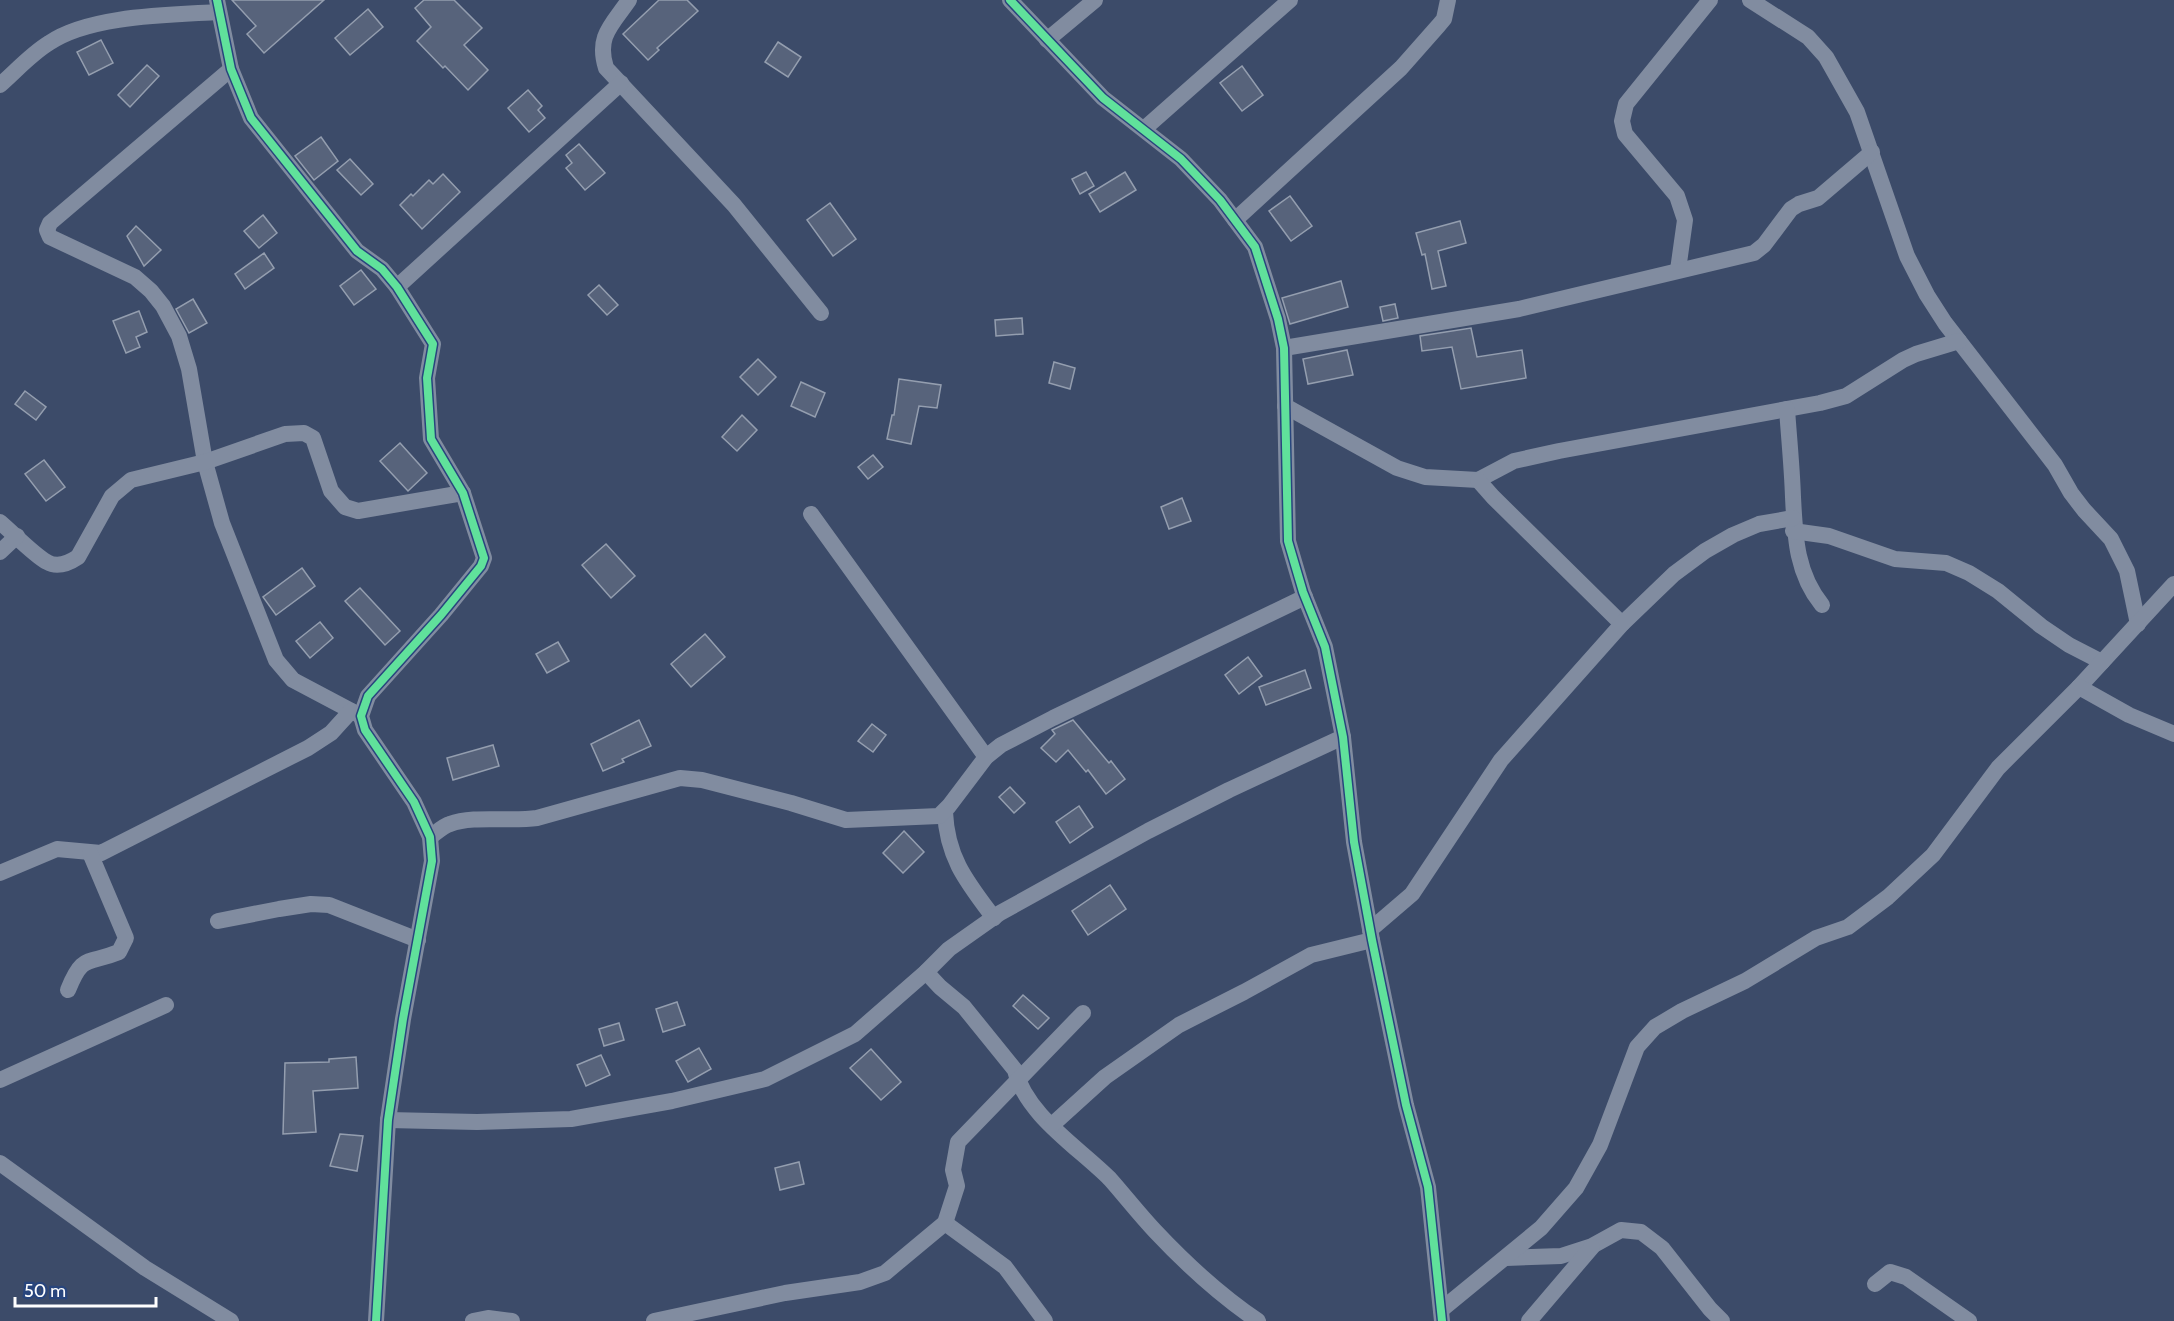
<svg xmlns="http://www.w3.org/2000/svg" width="2174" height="1321" viewBox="0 0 2174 1321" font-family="Cabin,sans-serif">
	<rect width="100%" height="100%" fill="#3c4b69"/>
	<g fill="#57637b" stroke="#949eaf" stroke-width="1.5">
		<path d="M232,0H324L264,53L247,34L256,26Z"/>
		<path d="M424,0H454L482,28L464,45L488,70L468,90L445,66L443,68L417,41L431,27L415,8Z"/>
		<path d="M659,0H687L698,11L657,48L659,50L648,60L623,34Z"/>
		<path d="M368,9L383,27L350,55L335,38Z"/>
		<path d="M101,40L113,63L89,75L77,52Z"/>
		<path d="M778,42L801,57L788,77L765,62Z"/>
		<path d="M147,65L159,76L130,107L118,95Z"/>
		<path d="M1242,66L1263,95L1242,111L1220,83Z"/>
		<path d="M528,90L542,106L538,110L545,118L529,132L508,108Z"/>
		<path d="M321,137L338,161L314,180L295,156Z"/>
		<path d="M579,144L605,173L585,190L566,168L572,163L566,155Z"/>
		<path d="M350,159L373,184L361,195L337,170Z"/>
		<path d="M1086,172L1094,186L1080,194L1072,179Z"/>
		<path d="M1125,172L1136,190L1100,212L1089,194Z"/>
		<path d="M443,174L460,192L422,229L400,205L411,194L413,196L429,180L433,184Z"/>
		<path d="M1290,196L1312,226L1291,241L1269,211Z"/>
		<path d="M830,203L856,239L833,256L807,220Z"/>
		<path d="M263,215L277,233L259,248L244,231Z"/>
		<path d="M1460,221L1466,243L1438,251L1446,286L1432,289L1425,254L1422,255L1416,233Z"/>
		<path d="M136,226L161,250L144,266L127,236Z"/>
		<path d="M264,253L274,268L245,289L235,274Z"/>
		<path d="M361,270L376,289L354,305L340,286Z"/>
		<path d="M1341,281L1348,307L1290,324L1282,298Z"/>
		<path d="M599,285L618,305L607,315L588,295Z"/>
		<path d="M193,299L207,323L189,333L176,309Z"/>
		<path d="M1395,304L1398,318L1383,321L1380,307Z"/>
		<path d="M139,311L147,332L136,337L140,347L126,353L113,321Z"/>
		<path d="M1022,318L1023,334L996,336L995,320Z"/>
		<path d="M1471,328L1477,357L1522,350L1526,378L1461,389L1452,347L1422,351L1420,336Z"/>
		<path d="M1347,350L1353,375L1308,384L1303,359Z"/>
		<path d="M758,359L776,377L758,395L740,377Z"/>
		<path d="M1054,362L1075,368L1070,389L1049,383Z"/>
		<path d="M899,379L941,385L937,408L919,406L911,444L887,439L892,415H894Z"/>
		<path d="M801,382L825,393L815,417L791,406Z"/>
		<path d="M25,391L46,407L36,420L15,404Z"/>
		<path d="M742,415L757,430L737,451L722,437Z"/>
		<path d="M400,443L427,473L408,491L380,461Z"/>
		<path d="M873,455L883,467L868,479L858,467Z"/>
		<path d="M44,460L65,487L46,501L25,474Z"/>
		<path d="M1182,498L1191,521L1169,529L1161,507Z"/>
		<path d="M606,544L635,576L611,598L582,565Z"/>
		<path d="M302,568L315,586L276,615L263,597Z"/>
		<path d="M360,588L400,631L385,645L345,601Z"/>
		<path d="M320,622L333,638L310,658L296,641Z"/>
		<path d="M705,634L725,657L691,687L671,664Z"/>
		<path d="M558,642L569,661L547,673L536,654Z"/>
		<path d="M1248,657L1262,676L1239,694L1225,675Z"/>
		<path d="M1305,670L1311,688L1266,705L1259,687Z"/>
		<path d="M639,720L651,746L622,759L624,762L603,771L591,744Z"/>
		<path d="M1073,720L1109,763L1111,761L1125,779L1106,794L1088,770L1086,772L1068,750L1056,762L1041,748L1055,734L1052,730Z"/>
		<path d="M872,724L886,735L873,752L858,741Z"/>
		<path d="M493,745L499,766L453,780L447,758Z"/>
		<path d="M1010,787L1025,803L1014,813L999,797Z"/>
		<path d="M1079,806L1093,827L1070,843L1056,822Z"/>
		<path d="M904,831L924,852L903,873L883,853Z"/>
		<path d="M1110,885L1126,909L1088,935L1072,911Z"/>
		<path d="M1023,995L1049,1018L1038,1029L1013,1006Z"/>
		<path d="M677,1002L685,1025L663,1032L656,1009Z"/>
		<path d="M619,1023L624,1040L604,1046L599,1029Z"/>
		<path d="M699,1048L711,1069L688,1082L676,1061Z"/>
		<path d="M871,1049L901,1082L881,1100L850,1068Z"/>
		<path d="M601,1055L610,1075L586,1086L577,1065Z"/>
		<path d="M356,1057L358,1088L313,1091L316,1132L283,1134L285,1063L329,1062V1059Z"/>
		<path d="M340,1134L363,1136L357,1171L330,1166Z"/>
		<path d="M799,1162L804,1184L780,1190L775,1168Z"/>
	</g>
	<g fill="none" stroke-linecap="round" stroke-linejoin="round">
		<g stroke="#818ca0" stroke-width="16">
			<path d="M217,0L231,69L251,118L357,251L382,269L397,287L433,344L427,378L431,439L463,493L484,558L481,566L441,615L368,696L361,716L365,730L414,802L430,837L432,861L403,1019L388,1120L376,1321"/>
			<path d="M629,0C612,25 596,36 606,68L734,205L821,313"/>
			<path d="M1010,0L1103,98L1181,159L1220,200L1255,247L1278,319L1284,348L1288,541L1303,592L1325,647L1343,737L1354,842L1372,940L1406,1105L1428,1187L1442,1321"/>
			<path d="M1750,0L1808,37L1826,57L1857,112L1907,256L1927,295L1945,323L2055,465L2071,493L2084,510L2111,539L2127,571L2138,624"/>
			<path d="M1047,40L1095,0"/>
			<path d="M231,69L50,223L47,230L50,237L135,277L151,291L163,306L179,336L189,369L205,462L222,523L276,660L293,680L361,716"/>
			<path d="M0,85C16,71 31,54 49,43C90,15 170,15 219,12"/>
			<path d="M1144,129L1290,0"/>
			<path d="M1235,220L1401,68L1439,25L1444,19L1448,0"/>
			<path d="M1678,270L1685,220L1677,196L1625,134L1622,121L1626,104L1710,0"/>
			<path d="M397,287L621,83"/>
			<path d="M1284,348L1519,309L1754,253L1764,245L1791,209L1799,204L1818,198L1872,152"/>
			<path d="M1285,406L1397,468L1425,477L1478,480L1514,461L1559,451L1820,403L1846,396L1903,360L1916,354L1959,341"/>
			<path d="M1787,409C1789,438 1792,467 1793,497C1795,536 1796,573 1822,605"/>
			<path d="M1478,480L1493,497L1622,624"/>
			<path d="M811,514L986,757"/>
			<path d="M0,522C13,533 34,555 47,562C57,568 69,563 78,557L112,496L131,480L205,462L285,434L304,433L313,438L331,491L345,507L358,511L463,493"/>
			<path d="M1793,531L1829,536L1895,559L1946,563L1969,573L1998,591L2041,626L2069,645L2102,662"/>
			<path d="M0,552L17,536"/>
			<path d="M2079,687L2174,584"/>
			<path d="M945,812C947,858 967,882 994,918"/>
			<path d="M430,837C436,833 443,826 450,824C473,815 511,822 537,818L680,778L702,780L791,803L846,820L939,816L949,806L986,757L1001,745L1053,718L1305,597"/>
			<path d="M0,873L57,849L101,853L308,748L331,733L351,711"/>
			<path d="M218,921L279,909L311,904L329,905L418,940"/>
			<path d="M1370,930L1412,894L1501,760L1622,624L1674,574L1705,551L1733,535L1759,524L1793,518"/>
			<path d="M926,972L940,987L964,1007L1015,1070C1026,1115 1078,1147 1110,1179C1125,1196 1139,1214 1155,1231C1186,1264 1221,1296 1258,1321"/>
			<path d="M68,990C83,953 87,965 119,952L126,938L90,853"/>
			<path d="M0,1080L166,1005"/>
			<path d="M388,1120L477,1122L571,1119L672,1101L765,1079L855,1034L926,972L949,949L1000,913L1148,831L1229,790L1343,737"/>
			<path d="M1052,1125L1105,1077L1179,1025L1244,992L1311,955L1372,940"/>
			<path d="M0,1163L145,1268L231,1321"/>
			<path d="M945,1223L1005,1267L1045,1321"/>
			<path d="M1506,1258L1561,1256L1592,1246L1621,1230L1641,1232L1662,1248L1710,1309L1722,1321"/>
			<path d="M1875,1284L1890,1272L1906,1277L1969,1321"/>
			<path d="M1441,1310L1541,1228L1576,1188L1600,1145L1637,1047L1655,1027L1682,1011L1745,981L1816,938L1848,927L1888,897L1933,855L1998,768L2079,687L2129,715L2174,734"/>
			<path d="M473,1321L488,1318L512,1321"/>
			<path d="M654,1321L785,1293L860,1282L885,1273L945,1223L957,1186L953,1170L958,1142L1083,1013"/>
			<path d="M1529,1321L1592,1247"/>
		</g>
		<defs>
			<g id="cycleway">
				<path d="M217,0L231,69L251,118L357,251L382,269L397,287L433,344L427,378L431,439L463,493L484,558L481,566L441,615L368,696L361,716L365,730L414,802L430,837L432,861L403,1019L388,1120L376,1321"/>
				<path d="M1010,0L1103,98L1181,159L1220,200L1255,247L1278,319L1284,348L1288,541L1303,592L1325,647L1343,737L1354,842L1372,940L1406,1105L1428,1187L1442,1321"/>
			</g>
		</defs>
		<use href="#cycleway" stroke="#28457d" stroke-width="11"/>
		<use href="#cycleway" stroke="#60e19b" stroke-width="8"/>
	</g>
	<path d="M15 1297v9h141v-9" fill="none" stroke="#ffffff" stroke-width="3"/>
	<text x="24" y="1297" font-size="18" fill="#ffffff" stroke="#28457d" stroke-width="4.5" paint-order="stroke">50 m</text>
</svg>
